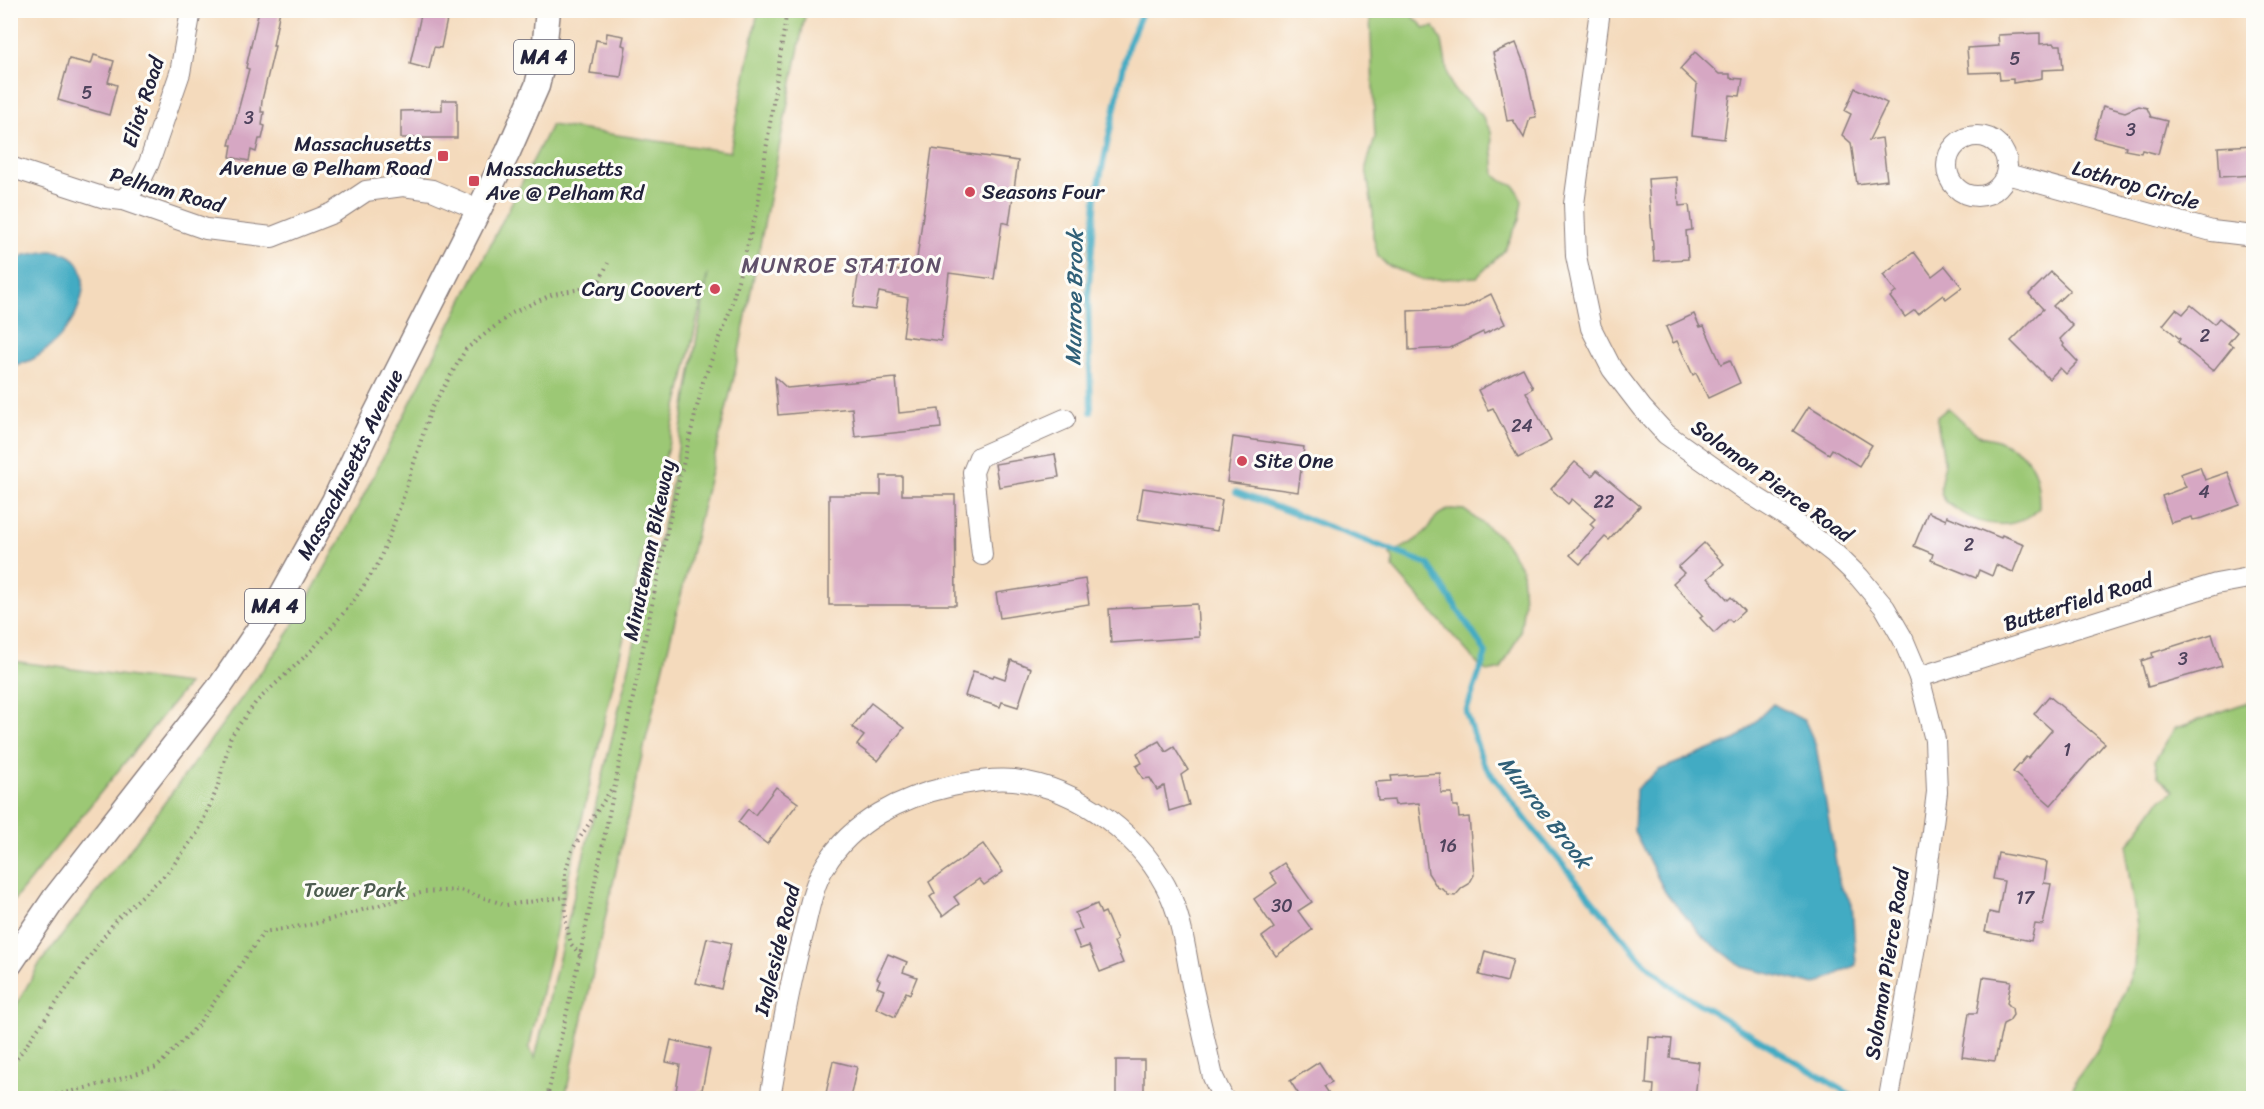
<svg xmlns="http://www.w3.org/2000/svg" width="2264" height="1109" viewBox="0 0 2264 1109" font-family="Sriracha,sans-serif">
	<rect width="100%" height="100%" fill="#fdfcf7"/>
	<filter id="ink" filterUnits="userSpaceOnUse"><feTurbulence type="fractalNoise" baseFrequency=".0167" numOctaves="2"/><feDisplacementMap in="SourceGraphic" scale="12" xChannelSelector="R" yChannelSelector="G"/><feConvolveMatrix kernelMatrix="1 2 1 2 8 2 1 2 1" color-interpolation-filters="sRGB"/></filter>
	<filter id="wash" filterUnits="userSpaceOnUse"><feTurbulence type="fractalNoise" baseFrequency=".008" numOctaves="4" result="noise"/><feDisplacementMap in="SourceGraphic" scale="24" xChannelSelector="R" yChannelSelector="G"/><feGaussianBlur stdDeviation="1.35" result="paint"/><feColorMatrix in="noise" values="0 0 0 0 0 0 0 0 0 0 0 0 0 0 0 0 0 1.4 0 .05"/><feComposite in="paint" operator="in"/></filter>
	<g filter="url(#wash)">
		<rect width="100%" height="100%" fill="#f4dabc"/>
		<g fill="#9cc875" stroke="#5f7558" stroke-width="1.5" fill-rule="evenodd">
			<path d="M1374,10L1407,11L1425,28L1434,27L1442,41L1448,76L1453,89L1481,114L1491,132L1495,175L1502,181L1515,186L1522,201L1519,220L1504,251L1477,277L1423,280L1387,265L1378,256L1373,236V214L1366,167L1375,138L1370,14Z"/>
			<path d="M758,11H806L734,377L637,776L565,1098H11V1015L40,963L120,863L283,642L342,538L551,125L730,152ZM708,273L669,500L535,1058L529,1048Z"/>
			<path d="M1948,408C1959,416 1969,430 1981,436C1986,438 1993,438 1999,441C2034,455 2039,473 2039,508C2016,531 1984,528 1959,511C1955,508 1947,504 1944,499C1936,486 1944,476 1944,463C1943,448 1938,433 1937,417Z"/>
			<path d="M1451,509L1464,510L1502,538L1522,569L1524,603L1520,633L1501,669L1488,672L1479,665L1393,568V558L1390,554C1402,548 1414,543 1423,534C1438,521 1428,517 1451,509Z"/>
			<path d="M11,661L188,684L11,904L10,661Z"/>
			<path d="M2253,701V1098H2069L2076,1080L2096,1052L2114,1019L2134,967L2137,926L2127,862L2128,845L2159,801L2174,791L2158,776L2155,760L2175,728C2202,721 2226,708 2253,701Z"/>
		</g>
		<g fill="#43abc3" stroke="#32667f" stroke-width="1.5">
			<path d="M50,251C96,251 87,302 67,328C59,340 41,356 29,361C23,364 16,364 11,366V262L25,255Z"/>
			<path d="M1773,704L1805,721L1816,746L1840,886L1852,903L1856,965L1815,985L1743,967L1704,938L1665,892L1634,831L1636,789L1659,770L1737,739Z"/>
		</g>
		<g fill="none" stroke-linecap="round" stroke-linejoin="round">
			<g stroke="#43abc3" stroke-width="6">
				<path d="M1091,412L1088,296L1096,197L1128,46L1143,10"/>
				<path d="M1236,492L1428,564L1486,653L1466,712L1483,763L1534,830L1641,959L1673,988L1856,1098"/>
			</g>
		</g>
		<g id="blocks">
			<g fill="#d6a7c3">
				<path d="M259,10H280L273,46H275L262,100L261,112H264L262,125L265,126L262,139H259L256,152L251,150L249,161L230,157L232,145H229L249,69L246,68Z"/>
				<path d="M422,10H449L441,48L434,47L429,69L410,64Z"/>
				<path d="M607,33L624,36L622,45L626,46L621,77L590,73L596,40L606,42Z"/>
				<path d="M2040,33V44L2054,43L2055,45H2061L2063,69L2042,70V78L2013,83V79L2000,80L1999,72L1969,73L1967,48L1999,46L1998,35Z"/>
				<path d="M1516,43L1526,69L1536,117L1530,118L1524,138L1513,120L1507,121L1500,79L1493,53Z"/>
				<path d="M1695,52L1719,74H1730V78L1743,79L1740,96L1730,95L1724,139L1692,135L1697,85L1680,69Z"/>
				<path d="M94,55L114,61L108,82L117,85L109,115L58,100L69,59L91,64Z"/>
				<path d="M1855,88L1887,103L1869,140L1882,138L1887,180L1857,184L1851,143L1842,135L1851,114L1845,111Z"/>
				<path d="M442,100H457V138H401V111L442,110Z"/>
				<path d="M2103,106L2125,112L2139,106L2147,108L2151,117L2167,121L2158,154L2142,150L2141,153L2125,150L2126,146L2094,138Z"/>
				<path d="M2253,145V175L2220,177L2218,147Z"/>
				<path d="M932,149L1018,161L1009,224L1002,222L994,279L949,273L941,341L903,336L908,298L879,292L875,310L853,307L860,264L915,273Z"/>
				<path d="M1677,177L1679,206L1689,205L1692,230L1686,231L1688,259L1654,261L1648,179Z"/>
				<path d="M1914,252L1932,276L1945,266L1962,287L1946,299L1943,295L1918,314L1915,310L1905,317L1890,297L1896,292L1883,275Z"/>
				<path d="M2051,272L2070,290L2053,306L2073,326L2060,339L2064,344L2063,346L2078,362L2066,374L2060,368L2049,379L2011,341L2043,309L2029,294Z"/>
				<path d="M1491,294L1505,324L1484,334L1483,332L1450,348L1409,350L1408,311L1464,308Z"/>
				<path d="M2191,305L2214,324L2219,318L2237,332L2228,343L2233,346L2213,371L2178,342L2180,339L2163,325L2176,309L2183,314Z"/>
				<path d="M1694,314L1700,327L1704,326L1721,364L1730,360L1740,383L1708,398L1696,373L1693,375L1677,341L1673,343L1666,327Z"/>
				<path d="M1523,368L1533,388L1526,392L1551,441L1518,458L1493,408L1488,410L1478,390Z"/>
				<path d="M775,377L787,388L896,378L899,413L939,409L941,428L855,437L852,408L778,415Z"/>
				<path d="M1809,406L1872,445L1859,466L1832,449L1829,454L1793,431Z"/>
				<path d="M1233,437L1304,447L1298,492L1227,482Z"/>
				<path d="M1055,454L1059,477L999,487L995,464Z"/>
				<path d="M1575,462L1592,476L1597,470L1640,506L1609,540L1605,537L1580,564L1570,555L1594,528L1590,524L1595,519L1572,499L1568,504L1551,489Z"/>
				<path d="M2200,467L2205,480L2228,472L2240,505L2203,518L2193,520L2192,517L2171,523L2162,496L2186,487L2180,474Z"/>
				<path d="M881,476H902V495H955L956,605H829V495H881Z"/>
				<path d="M1143,488L1222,500L1217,531L1138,519Z"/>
				<path d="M1928,512L1946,520L1947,516L2001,538L2002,535L2024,544L2013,572L1996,565L1992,576L1979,570L1976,578L1931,560L1933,554L1914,546Z"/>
				<path d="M1704,543L1724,564L1708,578L1728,600L1731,597L1744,611L1732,622L1729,619L1714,633L1700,618L1703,616L1673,583L1684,573L1678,567Z"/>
				<path d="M1085,579L1089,604L1000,618L996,593Z"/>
				<path d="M1197,604L1199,637L1111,643L1109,609Z"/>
				<path d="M2212,634L2222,666L2148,687L2141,661L2153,657L2152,653Z"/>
				<path d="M1011,660L1031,668L1018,707L1002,702L1000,707L965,696L973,671L993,677L994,675L1005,679Z"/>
				<path d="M2049,696L2105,743L2051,805L2013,772L2026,757L2028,758L2052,730L2034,714Z"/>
				<path d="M871,703L904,728L878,761L857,745L864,736L852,727Z"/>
				<path d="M1159,741L1166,752L1174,747L1188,770L1181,775L1189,805L1169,811L1164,786L1157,790L1150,778L1143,779L1136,766L1142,763L1137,753Z"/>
				<path d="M1440,773L1441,793H1452L1453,806H1458L1459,818L1469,817L1474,875L1469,884L1462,888L1455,896L1448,895L1444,890L1437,887L1428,873L1419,803L1395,805L1394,800L1378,801L1376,782L1392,781L1391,776Z"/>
				<path d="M776,787L798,803L767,844L738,822L748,809L755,815Z"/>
				<path d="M983,844L1003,872L984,885L979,879L954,897L959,904L943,916L930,897L935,893L929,882Z"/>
				<path d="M1998,853L2047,862L2044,883L2051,884L2043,925L2035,924L2031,941L1985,932L1989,912L1998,914L2004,881L1993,879Z"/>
				<path d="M1284,863L1312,902L1298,911L1312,930L1276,956L1262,937L1274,928L1254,899L1277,883L1270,873Z"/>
				<path d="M1097,904L1101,914L1105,912L1117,940L1114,942L1123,963L1100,972L1089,946L1080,949L1073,932L1082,929L1075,913Z"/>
				<path d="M707,938L731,943L721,989L696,983Z"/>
				<path d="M1485,951L1513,959L1507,982L1479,975Z"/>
				<path d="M888,954L907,962L903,972L917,977L910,994L906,992L895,1017L876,1008L884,990L877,987L880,980L877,978Z"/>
				<path d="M1983,977L2011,981L2007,1003L2012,1008L2013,1015L2009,1021L2003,1024L1995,1061L1962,1057L1969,1013H1977Z"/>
				<path d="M1649,1037L1672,1039L1670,1058L1699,1062L1695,1098H1653L1654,1085L1646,1084Z"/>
				<path d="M671,1040L710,1049L702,1090L699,1089L697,1098H675L680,1065L666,1062Z"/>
				<rect x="1116" y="1060" width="28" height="38"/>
				<path d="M833,1061L857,1067L850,1098H825Z"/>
				<path d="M1319,1062L1332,1082L1324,1086L1332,1098H1301L1290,1081Z"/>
			</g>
		</g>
	</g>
	<g filter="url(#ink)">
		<use href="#blocks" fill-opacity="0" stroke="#8b7e7c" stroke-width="1.5"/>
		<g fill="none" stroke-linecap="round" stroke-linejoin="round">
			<defs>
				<g id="minor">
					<path d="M1600,10L1574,204L1576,256L1591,328L1612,369L1642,408L1666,434L1749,493L1789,518L1834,553L1859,577L1885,608L1903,639L1919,677L1935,740L1937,792L1924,894L1889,1098"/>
					<circle cx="1977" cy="166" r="30"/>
					<path d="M10,167L105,198L123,200L206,229L272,237L333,213L366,191L403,186L432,190L479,210"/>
					<path d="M2007,174L2212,231L2254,236"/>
					<path d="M123,200L140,182L149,163L180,73L191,10"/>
					<path d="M982,555L973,472L979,457L1065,419"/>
					<path d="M1919,677L2216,584L2254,577"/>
					<path d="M770,1098C780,1042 789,985 804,930C809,909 813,885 825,866C852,821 902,797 952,786C972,782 993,778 1014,780C1080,788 1144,837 1171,897C1183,925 1186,955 1192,985C1199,1016 1206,1046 1213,1077L1223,1098"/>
				</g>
				<g id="major">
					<path id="s1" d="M10,964L54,899L221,685L280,598L334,501L372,421L508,152L537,86L543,61L548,10"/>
				</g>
			</defs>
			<use href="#minor" stroke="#8b7e7c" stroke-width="22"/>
			<use href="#major" stroke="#8b7e7c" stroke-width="27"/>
			<g stroke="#8b7e7c" stroke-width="4" stroke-dasharray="1.5 4.5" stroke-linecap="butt">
				<path d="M580,955L571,944L566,923L565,873L572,850L612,788"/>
				<path d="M10,1068L115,921L169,871L198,832L217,789L231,736L256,702L313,649L352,603L378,564L400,507L431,409L466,349L512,313L553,294L597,286L608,263"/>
				<path d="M20,1098L61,1094L110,1082L157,1067L197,1026L264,932L314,924L424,892L460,890L506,905L565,897"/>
				<path d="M547,1098L580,955L668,527L703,382L729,314L757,210L787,10"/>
			</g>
			<use href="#minor" stroke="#fff" stroke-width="20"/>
			<use href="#major" stroke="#fff" stroke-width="24"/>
		</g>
	</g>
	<g fill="#d1495b" stroke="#fdfcf7" stroke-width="2">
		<rect x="437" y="150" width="12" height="12" rx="3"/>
		<rect x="468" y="175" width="12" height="12" rx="3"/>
		<circle cx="970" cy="192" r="6"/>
		<circle cx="715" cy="289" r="6"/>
		<circle cx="1242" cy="461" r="6"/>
	</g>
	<g text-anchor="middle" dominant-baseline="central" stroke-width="6" stroke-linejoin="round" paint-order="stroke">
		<g font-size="18" fill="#4f435d">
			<text x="2015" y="59">5</text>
			<text x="87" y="93">5</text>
			<text x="249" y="118">3</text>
			<text x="2131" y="130">3</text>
			<text x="2205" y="336">2</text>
			<text x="1522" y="426">24</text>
			<text x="2204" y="492">4</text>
			<text x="1604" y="502">22</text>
			<text x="1969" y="545">2</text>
			<text x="2183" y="659">3</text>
			<text x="2067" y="750">1</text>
			<text x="1448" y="846">16</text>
			<text x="2025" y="898">17</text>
			<text x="1282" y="906">30</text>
		</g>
		<g fill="#fdfcf7" stroke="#646373" stroke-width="1.5">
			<rect x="514" y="40" width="60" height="34" rx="4.5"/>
			<rect x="245" y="589" width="60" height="34" rx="4.5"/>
		</g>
		<g font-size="20" font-weight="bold" fill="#22223b">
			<text x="544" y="57">MA 4</text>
			<text x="275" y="606">MA 4</text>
		</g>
		<g font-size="21" fill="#22223b" stroke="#fdfcf7">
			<text transform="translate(143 102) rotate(-72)">Eliot Road</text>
			<text transform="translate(2136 185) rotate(16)">Lothrop Circle</text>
			<text transform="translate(167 190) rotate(16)">Pelham Road</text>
			<text stroke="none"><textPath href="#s1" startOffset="606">Massachusetts Avenue</textPath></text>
			<text transform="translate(1772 481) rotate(36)">Solomon Pierce Road</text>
			<text transform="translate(649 550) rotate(-78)">Minuteman Bikeway</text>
			<text transform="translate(2078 602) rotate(-17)">Butterfield Road</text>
			<text transform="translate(777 950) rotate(-76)">Ingleside Road</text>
			<text transform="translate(1887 964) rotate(-81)">Solomon Pierce Road</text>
		</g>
		<g font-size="21" fill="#22223b" stroke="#fdfcf7" text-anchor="start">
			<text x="431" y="144" text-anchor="end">Massachusetts<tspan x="431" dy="24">Avenue @ Pelham Road</tspan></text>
			<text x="486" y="169">Massachusetts<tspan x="486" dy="24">Ave @ Pelham Rd</tspan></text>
			<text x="982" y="192">Seasons Four</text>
			<text x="703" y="289" text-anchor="end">Cary Coovert</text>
			<text x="1254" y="461">Site One</text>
		</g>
		<g font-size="21" fill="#4d5c4f" stroke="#fdfcf7">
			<text x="355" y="890">Tower Park</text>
		</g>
		<g font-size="22" letter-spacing="1.5" fill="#61516b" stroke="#fdfcf7">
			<text x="842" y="265">MUNROE STATION</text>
		</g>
		<g font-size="22" font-style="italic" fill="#316078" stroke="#fdfcf7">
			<text transform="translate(1074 298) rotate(-89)">Munroe Brook</text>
			<text transform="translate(1545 812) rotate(52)">Munroe Brook</text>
		</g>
	</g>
	<rect width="2264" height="1109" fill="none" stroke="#fdfcf7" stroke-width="36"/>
</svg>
